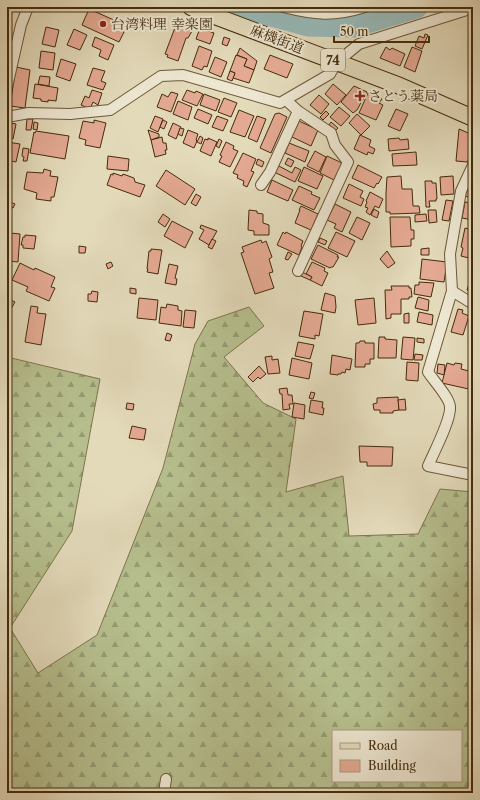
<svg xmlns="http://www.w3.org/2000/svg" width="480" height="800" viewBox="0 0 480 800" font-family="'Libre Caslon Text','Noto Serif JP',serif">
	<defs>
		<pattern id="forest-firs" width="22" height="20" patternUnits="userSpaceOnUse"><rect width="22" height="20" fill="#b6be8d"/><path d="M5 1l3.5 6h-7zM16 11l3.5 6h-7z" fill="#969b72"/></pattern>
	</defs>
	<rect width="100%" height="100%" fill="#e3daba"/>
	<filter id="stains"><feTurbulence type="fractalNoise" baseFrequency=".005" numOctaves="4"/><feColorMatrix values="0 0 0 0 .2 0 0 0 0 .09 0 0 0 0 .02 0 0 0 .5 -.17"/></filter>
	<radialGradient id="worn" r=".72"><stop offset=".6" stop-color="#630" stop-opacity="0"/><stop offset="1" stop-color="#630" stop-opacity=".3"/></radialGradient>
	<path fill="url(#forest-firs)" stroke="#7e754c" fill-rule="evenodd" d="M249,307L264,326L224,357L263,403L296,419L286,492L343,476L349,536L418,534L440,489L473,492V793H7V357L100,379L72,531L10,628L38,673L97,635L163,468L195,344L208,321ZM333,731H461V781H333Z"/>
	<g fill="none" stroke-linecap="round" stroke-linejoin="round">
		<path stroke="#97b9b8" stroke-width="23" d="M242,7L308,25L354,26L416,7"/>
	</g>
	<g fill="#e4a992" stroke="#462c0c">
		<path d="M7,7H20L18,11Z"/>
		<path d="M89,9L123,24L121,31L124,32L119,42L82,25Z"/>
		<path d="M176,25L192,31L188,38H186L178,61L167,57L168,55L165,54Z"/>
		<path d="M46,27L59,30L55,47L42,44Z"/>
		<path d="M200,28L214,33L210,44L196,39Z"/>
		<path d="M74,29L87,35L80,50L67,45Z"/>
		<path d="M425,34L428,35L422,49L415,46L419,36L424,38Z"/>
		<path d="M95,37L114,45L108,60L99,56L101,50L92,46Z"/>
		<path d="M224,37L230,39L227,46L222,44Z"/>
		<path d="M199,46L212,51L207,67L204,66L202,70L192,66Z"/>
		<path d="M386,47L390,50L392,48L405,54L400,66L380,58Z"/>
		<path d="M412,47L422,51L415,72L404,67Z"/>
		<path d="M240,48L257,61L254,70L244,66L247,59L237,55Z"/>
		<path d="M41,51L55,53L53,70L39,68Z"/>
		<path d="M236,55L247,59L244,66L254,70L249,83L233,78L235,73L230,71Z"/>
		<path d="M270,55L293,64L287,78L264,69Z"/>
		<path d="M215,57L227,62L221,77L209,72Z"/>
		<path d="M61,59L76,64L70,81L56,76Z"/>
		<path d="M16,67L30,70L25,108L10,106Z"/>
		<path d="M93,68L105,71L101,81L106,83L103,90L87,85Z"/>
		<path d="M230,71L235,73L232,81L227,79Z"/>
		<path d="M40,76L50,77L49,86L38,84Z"/>
		<path d="M35,84L58,88L56,101L48,100V102L41,101V99L33,98Z"/>
		<path d="M333,84L346,95L337,105L325,94Z"/>
		<path d="M354,86L367,92L357,110L353,113L341,102Z"/>
		<path d="M92,90L102,93L98,105L93,102L90,109L81,105L85,96L89,98Z"/>
		<path d="M187,90L195,93L196,91L203,94L197,106L182,100Z"/>
		<path d="M171,92L178,94L171,112L157,107L162,94L168,97Z"/>
		<path d="M368,93L382,99L379,103L383,105L376,120L359,113Z"/>
		<path d="M204,94L220,100L216,111L200,105Z"/>
		<path d="M319,95L329,104L321,114L310,105Z"/>
		<path d="M224,98L237,103L231,117L218,112Z"/>
		<path d="M178,101L192,107L188,120L173,114Z"/>
		<path d="M339,107L350,116L341,126L330,117Z"/>
		<path d="M198,109L212,115L208,124L194,118Z"/>
		<path d="M396,109L408,114L400,131L388,126Z"/>
		<path d="M239,110L254,116L245,137L230,132Z"/>
		<path d="M326,111L329,114L323,120L320,117Z"/>
		<path d="M279,113L287,117L271,153L260,148L275,114Z"/>
		<path d="M357,114L370,126L361,135L349,123Z"/>
		<path d="M155,116L163,119L158,132L150,128Z"/>
		<path d="M217,116L228,120L223,131L212,127Z"/>
		<path d="M257,116L266,119L257,142L248,138Z"/>
		<path d="M27,119H33L31,130H26Z"/>
		<path d="M94,120L106,123L100,148L85,145L86,140L79,138L83,121L94,123Z"/>
		<path d="M163,120L167,122L164,129L160,127Z"/>
		<path d="M299,121L318,130L311,146L290,136Z"/>
		<path d="M7,122L16,124L13,139L11,138V140H7Z"/>
		<path d="M34,122L38,123L37,130L33,129Z"/>
		<path d="M331,122L338,128L336,130L329,125Z"/>
		<path d="M173,123L181,127L176,139L168,135Z"/>
		<path d="M180,128L184,129L182,136L178,134Z"/>
		<path d="M459,129L473,135V147H470L468,162L456,161Z"/>
		<path d="M148,130L159,134V137L151,140Z"/>
		<path d="M188,130L198,134L196,140L197,141L194,148L183,143Z"/>
		<path d="M36,131L69,136L65,159L30,153L34,132L35,133Z"/>
		<path d="M360,135L371,140L369,146L375,149L373,154L368,152L367,155L354,149Z"/>
		<path d="M200,136L203,138L201,144L197,142Z"/>
		<path d="M162,137L163,143H166L167,150H165L166,154L155,157L151,140Z"/>
		<path d="M208,138L217,142L211,156L200,151L205,139L208,140Z"/>
		<path d="M399,138L400,140L408,139L409,149L389,151L388,139Z"/>
		<path d="M219,139L222,141L219,148L216,146Z"/>
		<path d="M7,142L20,144L16,162L7,160Z"/>
		<path d="M226,142L234,146L233,149L238,151L230,167L219,162L222,156L220,155Z"/>
		<path d="M289,143L309,151L305,162L285,153Z"/>
		<path d="M23,148L29,149L27,161H23L24,157L22,156Z"/>
		<path d="M315,151L326,157L319,172L307,166Z"/>
		<path d="M416,152L417,165L393,166L392,154Z"/>
		<path d="M243,153L256,159L251,171L254,172L247,187L243,185L244,181L237,178L238,175L233,173Z"/>
		<path d="M108,156L129,159L128,171L107,169Z"/>
		<path d="M327,156L342,163L334,180L320,173Z"/>
		<path d="M288,158L294,161L291,167L285,164Z"/>
		<path d="M258,159L264,162L262,167L256,164Z"/>
		<path d="M277,165L292,173L295,167L301,170L295,182L274,172Z"/>
		<path d="M358,165L382,177L378,184L377,183L374,188L352,178Z"/>
		<path d="M304,167L323,176L317,189L298,181Z"/>
		<path d="M44,169L51,171L50,176L58,177L54,197H51V201L36,199L37,193L24,189L27,172L43,173Z"/>
		<path d="M166,170L195,189L185,205L156,186Z"/>
		<path d="M113,173L122,176L123,174L134,178L135,182L145,185L140,197L107,185L111,174L113,175Z"/>
		<path d="M401,176L402,189H412L413,206H419L420,213L390,214V212H386V193L387,177Z"/>
		<path d="M453,176L454,194L441,195L440,177Z"/>
		<path d="M473,177V200L464,195Z"/>
		<path d="M272,180L293,190L288,201L267,192Z"/>
		<path d="M425,181H432V183H436L437,199H436V201H429L430,207H426Z"/>
		<path d="M349,184L363,191L360,197L364,199L361,206L343,198Z"/>
		<path d="M299,186L312,192L311,194L320,198L314,210L292,200Z"/>
		<path d="M370,192L383,199L379,208L375,206L370,215L366,212L368,208L365,207L367,202L366,201Z"/>
		<path d="M196,194L201,197L196,206L191,203Z"/>
		<path d="M446,200L453,201L449,221L442,220Z"/>
		<path d="M10,202L15,204L13,208L8,206Z"/>
		<path d="M465,202L473,203V220L462,218Z"/>
		<path d="M335,204L351,212L342,232L334,228L336,224L327,220Z"/>
		<path d="M301,206L318,214L311,230L295,223L300,210H299Z"/>
		<path d="M374,209L379,212L377,218L371,215Z"/>
		<path d="M249,210L257,211V213L263,214V223L269,225V235H254V231L248,230Z"/>
		<path d="M428,210H436L437,222L429,223Z"/>
		<path d="M163,214L170,219L165,227L158,222Z"/>
		<path d="M426,214L427,221L415,222V215Z"/>
		<path d="M357,217L370,223L362,240L349,233Z"/>
		<path d="M390,217H410L411,230H414V239H411V246L391,247Z"/>
		<path d="M172,221L193,232L185,248L164,236Z"/>
		<path d="M201,225L217,231L209,245L199,239L204,230L200,228Z"/>
		<path d="M465,228L473,230V259L461,256L463,248L461,247Z"/>
		<path d="M283,232L285,234L286,232L303,241L301,246L302,247L299,255L277,245Z"/>
		<path d="M336,232L355,241L347,257L328,248Z"/>
		<path d="M10,233L20,234L18,262L7,261Z"/>
		<path d="M25,235L36,236L34,249L23,248V245H21L23,237H25Z"/>
		<path d="M320,238L327,241L325,245L318,242Z"/>
		<path d="M212,239L216,241L212,249L208,247Z"/>
		<path d="M261,240L262,243L266,241L272,257L269,259L273,272L269,273L274,288L255,294L241,253L244,252L242,247Z"/>
		<path d="M318,245L338,255L337,257H339L333,267H331L330,268L311,259Z"/>
		<path d="M79,246L86,247L85,253H79Z"/>
		<path d="M429,248V255H421V249Z"/>
		<path d="M151,249L162,250L158,274L147,272L148,269H147L149,251H151Z"/>
		<path d="M387,251L395,263L388,268L380,259Z"/>
		<path d="M288,252L292,254L288,260L285,259Z"/>
		<path d="M422,259L447,262L444,282L420,279Z"/>
		<path d="M111,262L113,266L108,269L106,264Z"/>
		<path d="M312,262L325,268L324,271L328,273L322,286L310,280L312,277L306,274Z"/>
		<path d="M20,263L34,270L35,268L55,277L51,287L55,288L49,301L26,291L28,287L12,280Z"/>
		<path d="M169,264L178,266L175,278L177,279L176,285L165,283Z"/>
		<path d="M302,272L312,277L310,280L301,276Z"/>
		<path d="M471,278L473,279V292L467,290Z"/>
		<path d="M419,282L434,283L431,297L414,294L415,285H419Z"/>
		<path d="M391,286H409V288H411L412,297H409V299H401V314H391V318L386,319L385,290H392Z"/>
		<path d="M130,288L136,289V294L130,293Z"/>
		<path d="M92,291L98,292L97,302L88,301V294H91Z"/>
		<path d="M325,293L335,296L336,307L335,313L321,310Z"/>
		<path d="M418,297L429,300L428,311L415,308Z"/>
		<path d="M7,298L15,302L7,316Z"/>
		<path d="M139,298L158,300L156,320L137,318Z"/>
		<path d="M374,298L376,323L358,325L355,300Z"/>
		<path d="M167,304L178,306V310L182,311L181,326L159,323L161,307L166,308Z"/>
		<path d="M31,306L38,307L37,313L46,314L41,345L25,342Z"/>
		<path d="M458,309L463,310L462,313L469,316L463,335L451,332Z"/>
		<path d="M185,310L196,311L194,328L183,327Z"/>
		<path d="M304,311L323,314L319,336L315,335V339L299,336Z"/>
		<path d="M419,312L433,315L432,325L417,322Z"/>
		<path d="M409,313V323H404V314Z"/>
		<path d="M167,333L172,335L170,341L165,340Z"/>
		<path d="M379,337H385V339L397,340L396,358H378Z"/>
		<path d="M403,337L415,338L413,360L401,359Z"/>
		<path d="M417,338L424,339V343L417,342Z"/>
		<path d="M360,341H365V343H374V359H370V364H365V367H355L356,343H359Z"/>
		<path d="M298,342L314,345L310,359L295,356Z"/>
		<path d="M415,354L423,355L422,360H414Z"/>
		<path d="M332,355L352,359L350,370L346,369L345,373L342,372L341,374H338V375L330,374Z"/>
		<path d="M272,356V360L278,359L280,373L268,374L265,357Z"/>
		<path d="M292,358L312,363L309,379L289,375Z"/>
		<path d="M407,362L419,363L418,381L406,380Z"/>
		<path d="M447,363L454,365L455,363L462,364L461,369L473,372V390L442,383Z"/>
		<path d="M438,364L445,365L444,375L437,373Z"/>
		<path d="M259,366L266,374L260,379L258,377L253,382L248,377Z"/>
		<path d="M287,388L288,395H292L293,404H289L290,409L283,410L282,394H280L279,389Z"/>
		<path d="M311,392L315,393L313,399L309,398Z"/>
		<path d="M398,397L399,410L393,411V413H380V410H374L373,404L377,403V398Z"/>
		<path d="M405,399L406,410H399L398,400Z"/>
		<path d="M311,400L323,402L322,408H324L323,415L309,412Z"/>
		<path d="M127,403L134,404L133,410L126,409Z"/>
		<path d="M294,403L305,405L304,419L292,417Z"/>
		<path d="M132,426L146,429L144,440L129,438Z"/>
		<path d="M359,446L393,447L392,466H367V462H360Z"/>
	</g>
	<g fill="none" stroke-linecap="round" stroke-linejoin="round">
		<defs>
			<g id="street">
				<path d="M283,7C315,15 333,17 365,7"/>
				<path d="M7,87L21,25L28,7"/>
				<path d="M286,100L298,111L331,133L335,145L348,162L298,271"/>
				<path d="M7,117L29,113L70,114L110,110L161,76L183,75L280,103L330,74L337,62L359,44L473,8"/>
				<path d="M473,165L461,191L450,254L452,291L428,372C433,380 450,398 450,407C451,420 434,452 428,466L473,475"/>
				<path d="M261,185L270,172L298,111"/>
				<path d="M452,291L473,304"/>
				<path d="M164,793L166,779"/>
			</g>
			<path id="primary" d="M191,7L400,86L473,118"/>
		</defs>
		<use href="#street" stroke="#6d5838" stroke-width="12"/>
		<use href="#primary" stroke="#462c0c" stroke-width="18"/>
		<use href="#street" stroke="#ede7d2" stroke-width="10"/>
		<use href="#primary" stroke="#e3daba" stroke-width="16"/>
	</g>
	<g fill="#8f2418" stroke="#ede7d2" stroke-width="1.5">
		<circle cx="103" cy="24" r="4"/>
		<path d="M358 90h4v4h4v4h-4v4h-4v-4h-4v-4h4z"/>
	</g>
	<g text-anchor="middle" dominant-baseline="central" stroke-width="4" stroke-linejoin="round" paint-order="stroke">
		<rect fill="#ede7d2" stroke="#786447" stroke-width="1" x="321" y="49" width="24" height="22" rx="3"/>
		<g font-size="13" font-weight="bold" fill="#462c0c">
			<text x="333" y="60">74</text>
		</g>
		<g font-size="14" fill="#462c0c" stroke="#ede7d2" text-anchor="start">
			<text x="111" y="24">台湾料理 幸楽園</text>
			<text x="368" y="96">さとう薬局</text>
		</g>
		<g font-size="14" fill="#462c0c" stroke="#ede7d2">
			<text transform="translate(277 39) rotate(21)">麻機街道</text>
		</g>
	</g>
	<rect width="480" height="800" fill="none" stroke="#e3daba" stroke-width="24"/>
	<rect x="8" y="8" width="464" height="784" fill="none" stroke="#462c0c" stroke-width="2"/>
	<rect x="12" y="12" width="456" height="776" fill="none" stroke="#462c0c"/>
	<rect x="332" y="730" width="130" height="52" fill="#ede7d2" stroke="#aa9c83"/>
	<rect x="340" y="743" width="20" height="6" fill="#e3daba" stroke="#aa9c83"/>
	<text x="368" y="750" font-size="12" fill="#462c0c">Road</text>
	<rect x="340" y="760" width="20" height="12" fill="#e4a992" stroke="#aa9c83"/>
	<text x="368" y="770" font-size="12" fill="#462c0c">Building</text>
	<path d="M334 36v6h95v-6" fill="none" stroke="#462c0c" stroke-width="2"/>
	<text x="340" y="36" font-size="12" fill="#462c0c" stroke="#ede7d2" stroke-width="3" paint-order="stroke">50 m</text>
	<rect width="100%" height="100%" filter="url(#stains)"/>
	<rect width="100%" height="100%" fill="url(#worn)"/>
</svg>
